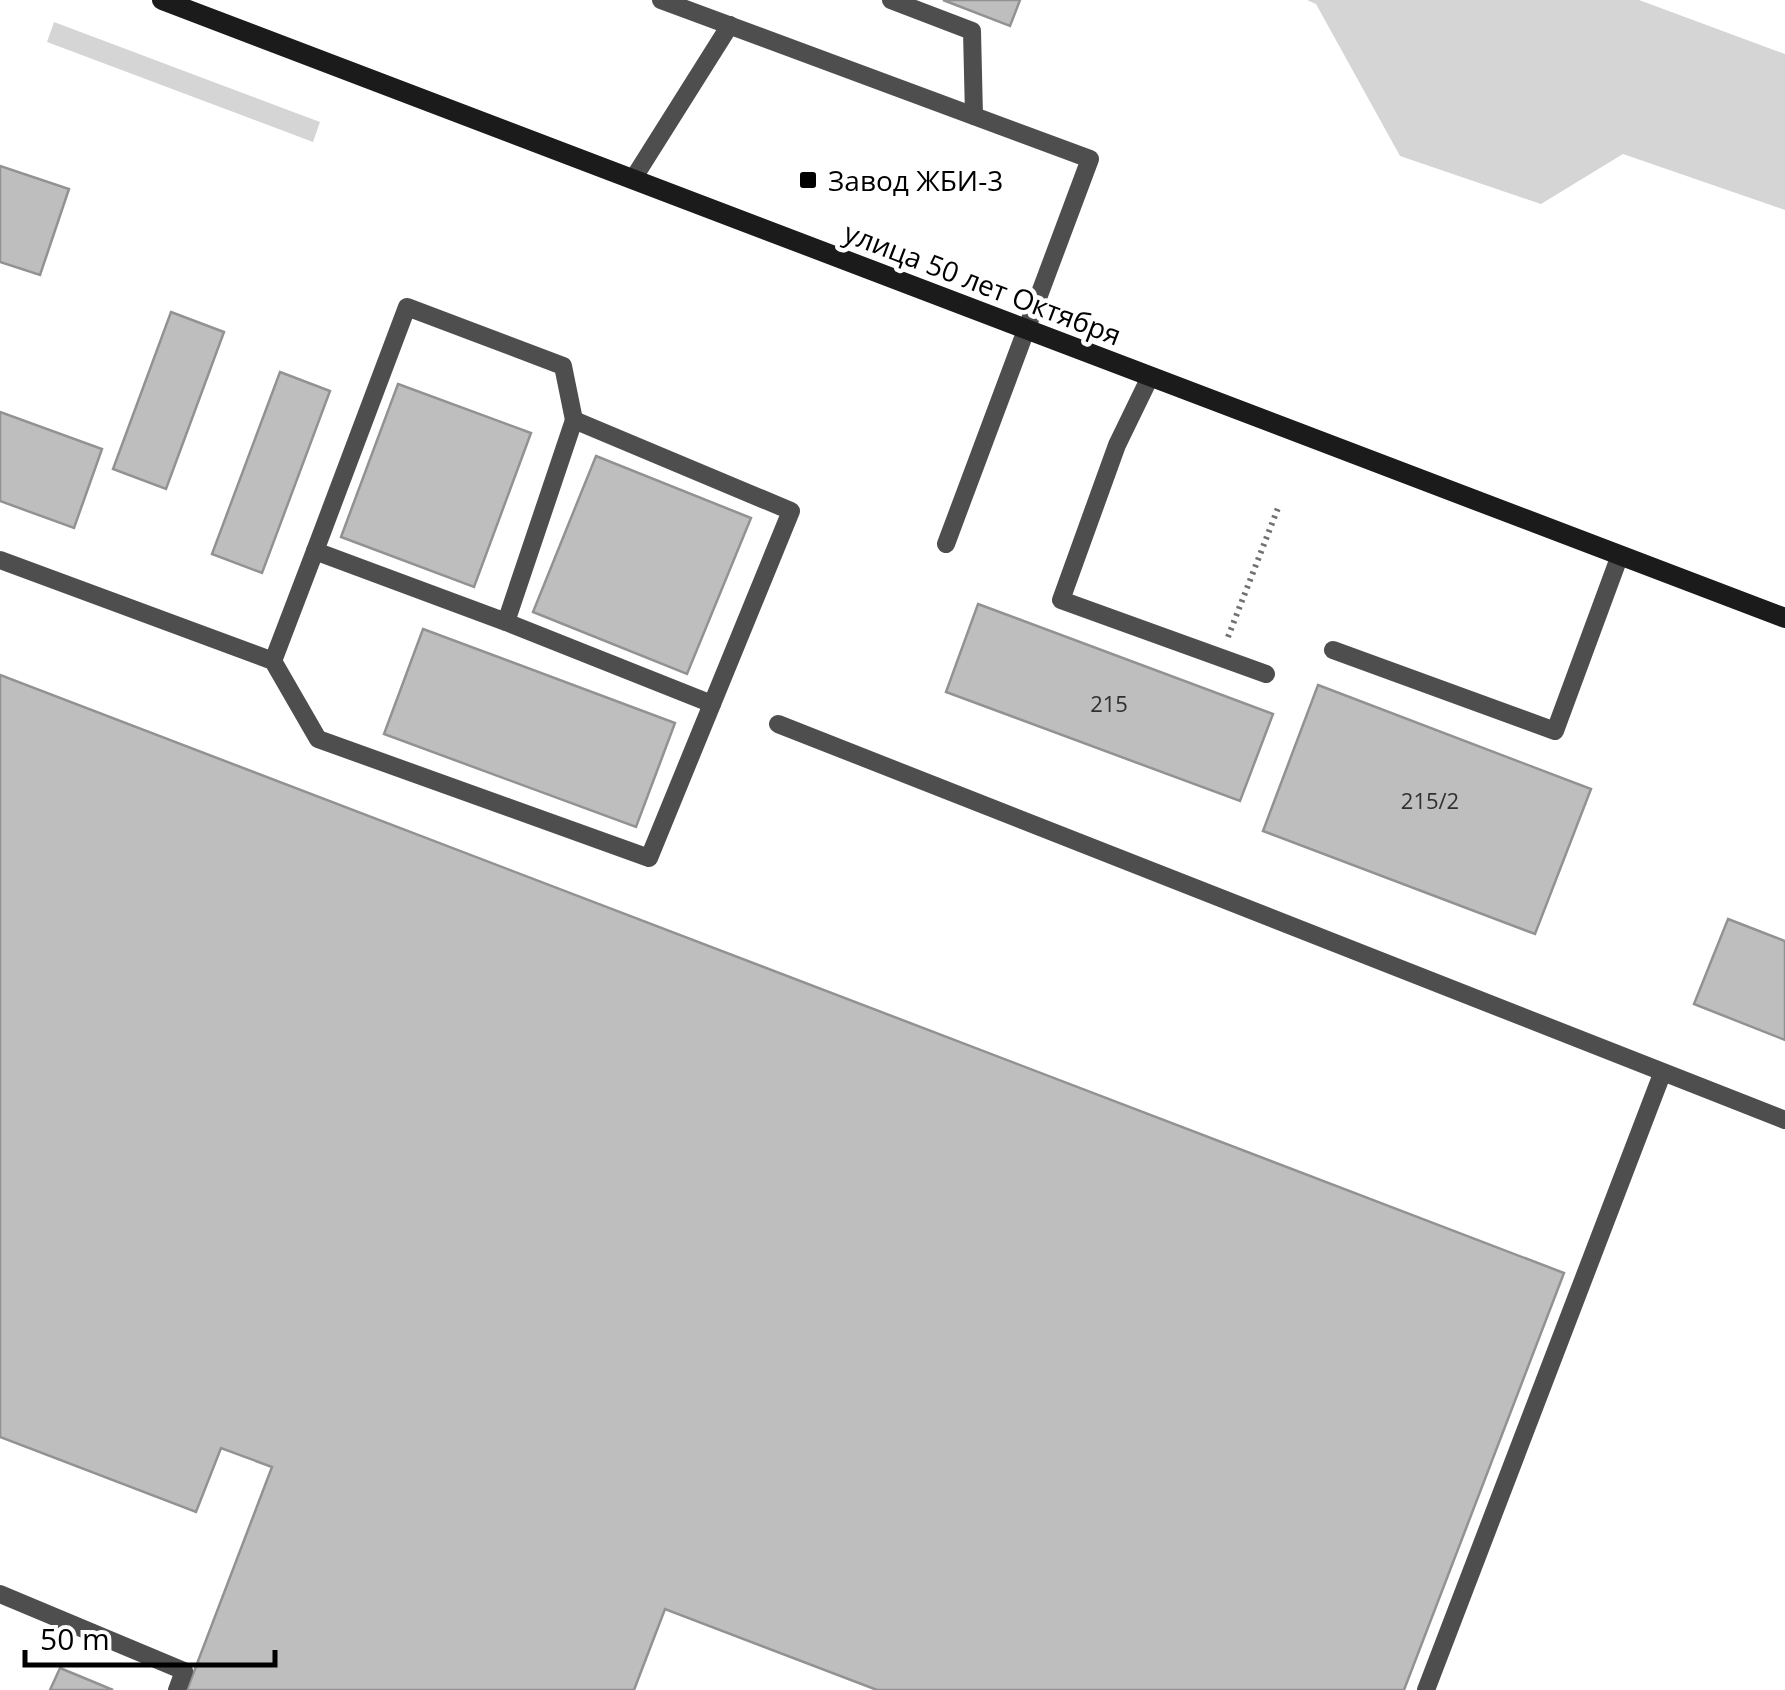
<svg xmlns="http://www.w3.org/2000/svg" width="1785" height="1690" viewBox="0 0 1785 1690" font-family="'Open Sans',sans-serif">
	<rect width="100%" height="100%" fill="#fff"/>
	<g fill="#d5d5d5">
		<path d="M1307,0H1639L1785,54V210L1623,154L1541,204L1400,156L1316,4Z"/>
		<path d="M54,22L320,122L313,142L47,42Z"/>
	</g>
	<g fill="#bebebe" stroke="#929292" stroke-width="2.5">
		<path d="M943,0H1020L1010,26Z"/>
		<path d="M0,166L69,189L40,275L0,262Z"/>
		<path d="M171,312L224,332L166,489L113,469Z"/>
		<path d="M280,372L330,391L262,573L212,554Z"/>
		<path d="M398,384L531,433L474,587L341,537Z"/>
		<path d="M0,412L102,449L74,528L0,501Z"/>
		<path d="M596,456L751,518L687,674L533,612Z"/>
		<path d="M978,604L1273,714L1240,801L946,692Z"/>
		<path d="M423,629L675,723L636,827L384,734Z"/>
		<path d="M0,675L1564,1273L1404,1690H877L665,1609L634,1690H187L272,1467L221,1448L196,1512L0,1437Z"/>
		<path d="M1318,685L1591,789L1535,934L1263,831Z"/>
		<path d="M1728,919L1785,941V1040L1694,1004Z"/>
		<path d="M60,1668L113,1690H50Z"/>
	</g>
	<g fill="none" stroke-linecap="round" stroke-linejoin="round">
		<path stroke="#707070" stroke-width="6" stroke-dasharray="2.5 5" stroke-linecap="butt" d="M1228,637L1278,508"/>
		<g stroke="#4e4e4e" stroke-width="18">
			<path d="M661,0L1090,159L946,544"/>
			<path d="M891,0L972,31L974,116"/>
			<path d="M633,179L730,25"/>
			<path d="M1150,377L1117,445L1061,600L1266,674"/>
			<path d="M315,551L407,307L563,366L574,420"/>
			<path d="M0,560L273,661L318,739L649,858L791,511L574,420L506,622L315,551L273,661"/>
			<path d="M506,622L712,704"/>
			<path d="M1333,650L1555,731L1620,555"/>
			<path d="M778,724L1785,1120"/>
			<path d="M0,1594L184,1671L177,1690"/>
			<path d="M1426,1690L1662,1074"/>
		</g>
		<path stroke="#1b1b1b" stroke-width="20" d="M162,0L1785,618"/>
	</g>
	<rect fill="#000" stroke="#fff" stroke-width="4" x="798" y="170" width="20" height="20" rx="5"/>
	<g text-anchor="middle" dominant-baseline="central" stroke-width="9" stroke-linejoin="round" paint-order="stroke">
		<g font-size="22" fill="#303030">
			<text x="1109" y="703">215</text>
			<text x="1430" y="800">215/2</text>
		</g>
		<g font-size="28" fill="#000" stroke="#fff" text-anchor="start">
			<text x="828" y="180">Завод ЖБИ-3</text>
		</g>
		<g font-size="28" fill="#000" stroke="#fff">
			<text transform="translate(983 283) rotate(21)">улица 50 лет Октября</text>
		</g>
	</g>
	<path d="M25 1650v15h250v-15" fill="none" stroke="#000000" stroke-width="5"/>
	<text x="40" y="1650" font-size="30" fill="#000000" stroke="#ffffff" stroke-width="8" paint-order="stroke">50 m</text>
</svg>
